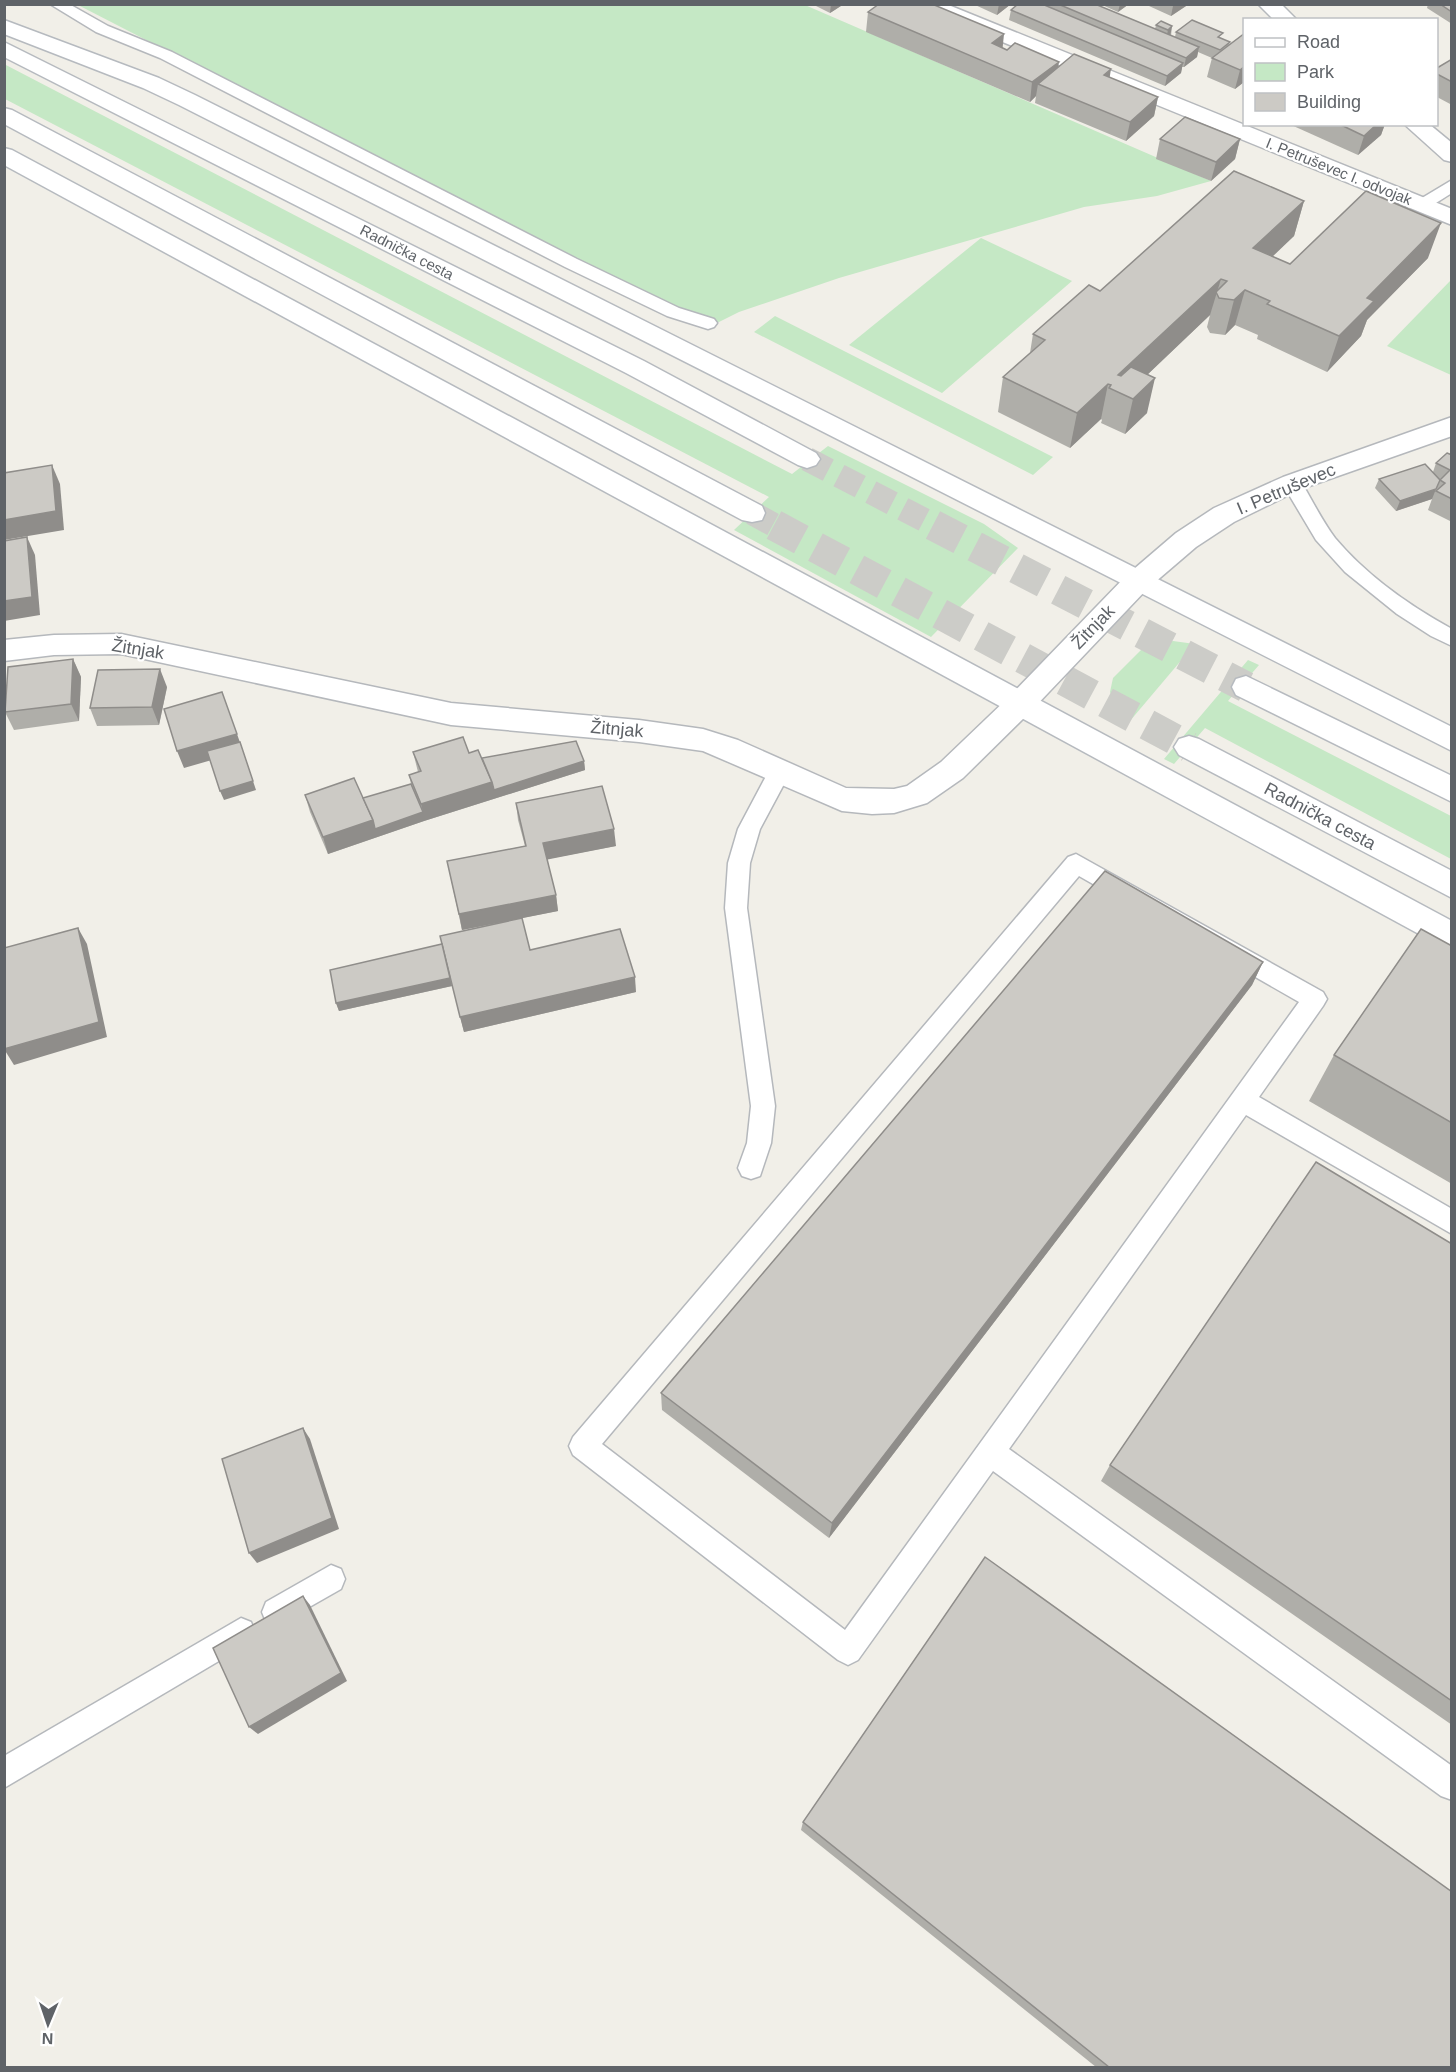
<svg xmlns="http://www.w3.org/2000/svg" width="1456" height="2072" viewBox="0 0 1456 2072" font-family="Helvetica,sans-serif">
	<rect width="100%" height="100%" fill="#f1efe8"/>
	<g fill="#c5e8c5">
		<path d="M78,5H805L1211,181L1157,196L1084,207L839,278L739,312L707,328Z"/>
		<path d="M4,64L792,474L828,446L984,524L1018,548L931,637L734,530L769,497L5,99Z"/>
		<path d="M981,238L1072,281L942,393L849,345Z"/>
		<path d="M1451,280V375L1387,346Z"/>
		<path d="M775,316L1053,457L1033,475L754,332Z"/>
		<path d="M1173,641L1195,644L1124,728L1110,692L1113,678L1145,646Z"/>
		<path d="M1248,660L1259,665L1228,701L1451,816V859L1205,728L1174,764L1164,759Z"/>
	</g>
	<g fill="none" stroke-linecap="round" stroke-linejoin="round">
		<g stroke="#ccccc8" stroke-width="24" stroke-dasharray="24 12" stroke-linecap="butt">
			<path d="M807,459L936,526"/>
			<path d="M752,513L776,526"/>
		</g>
		<g stroke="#ccccc8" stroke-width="31" stroke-dasharray="31 16" stroke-linecap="butt">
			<path d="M774,525L1189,747"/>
			<path d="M933,525L1246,687"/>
		</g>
		<defs>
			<g id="service">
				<path d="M50,4H69L108,26L172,52L577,259L679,308L714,319L717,323L714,327L708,329L667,316L565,267L160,58L96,32Z"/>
				<path d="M1452,180V193C1441,199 1428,211 1415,208L1412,204Z"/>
				<path d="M1292,476L1299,478C1311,498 1321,519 1335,538C1366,575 1410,606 1452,629V646L1431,636L1397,614L1345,572L1316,540L1282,483L1285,478Z"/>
				<path d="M780,763L788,765L791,771L760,829L750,863L747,908L775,1106L771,1143L760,1176L751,1179L742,1176L738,1168L747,1143L751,1106L725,908L728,863L738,829L772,765Z"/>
				<path d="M1076,854L1323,992L1327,999L1323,1006L1259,1097L1452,1209V1234L1246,1115L1009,1449L1452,1766V1800L1441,1796L993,1471L858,1660L848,1665L838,1660L573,1455L569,1446L573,1437L1068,857ZM1079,876L1299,1002L845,1630L602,1444Z"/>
				<path d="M331,1565L341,1569L345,1579L341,1589L276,1626L266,1622L262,1612L266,1602Z"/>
				<path d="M241,1618L251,1622L255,1632L251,1642L4,1788V1756Z"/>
			</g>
			<g id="minor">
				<path d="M916,4H946L1452,209V225L919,8Z"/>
				<path d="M1258,4H1281L1297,20H1274Z"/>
				<path d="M1404,124H1429L1452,143V162L1444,160Z"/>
			</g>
			<path id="tertiary" d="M1452,417V436L1301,489L1234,522L1196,547L1147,589L1029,713L963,778L927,803L894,813L872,814L842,811L703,751L639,742L451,725L121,654L54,655L4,661V640L54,635L121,634L451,703L639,720L703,729L738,740L846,788L894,789L907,786L941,762L1009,697L1127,575L1176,533L1214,508L1283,477Z"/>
			<g id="secondary">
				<path d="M4,20L159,78L195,95L1452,727V751L179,105L143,88L4,34Z"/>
				<path d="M4,42L644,361L816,453L820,459L816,465L807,468L798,465L626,373L4,57Z"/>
				<path d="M4,108L12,110L762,506L765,513L762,520L752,522L742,520L4,124Z"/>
				<path d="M4,148L12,150L1452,921V950L1441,946L4,165Z"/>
				<path d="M1246,676L1452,776V802L1236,695L1232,687L1236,679Z"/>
				<path d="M1189,736L1199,739L1452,871V898L1179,755L1174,747L1179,739Z"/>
			</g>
		</defs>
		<use href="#service" stroke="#b5b8bc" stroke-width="3"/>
		<use href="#minor" stroke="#b5b8bc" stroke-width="3"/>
		<use href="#tertiary" stroke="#b5b8bc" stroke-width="3"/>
		<use href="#secondary" stroke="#b6babf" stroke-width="3"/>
		<use href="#service" fill="#fff" fill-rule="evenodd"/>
		<use href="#minor" fill="#fff" fill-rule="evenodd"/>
		<use href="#tertiary" fill="#fff" fill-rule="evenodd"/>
		<use href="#secondary" fill="#fff" fill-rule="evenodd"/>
	</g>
	<g fill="#afaea9">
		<path d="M812,4H844L830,13Z"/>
		<path d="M973,4H1011L997,15Z"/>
		<path d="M1018,4H1095L1155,29L1156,25L1172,26L1171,36L1175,37L1176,32L1222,38L1230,44L1245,33V87L1243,86L1244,82L1235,89L1207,77L1212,58L1198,52L1197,57L1184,67H1182L1181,73L1165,86L1009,20L1011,10Z"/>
		<path d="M1100,4H1129L1118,12Z"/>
		<path d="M1149,4H1186V6L1171,16L1149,6Z"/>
		<path d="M1428,4H1452V24L1427,8Z"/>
		<path d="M868,12L1002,48L1058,67L1110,78L1158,97L1154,116L1126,141L1035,103L1036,96L1030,102L866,32Z"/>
		<path d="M1452,59V105L1437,97V68Z"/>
		<path d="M1289,124H1385L1381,135L1358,155Z"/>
		<path d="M1160,139H1240L1235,159L1211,181L1156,159Z"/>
		<path d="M1304,201L1294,236L1272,256L1290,264L1428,258L1367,320L1361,336L1327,372L1257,339L1258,335L1235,325L1225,335L1210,333L1207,327L1210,315L1148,374L1147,413L1125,434L1101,423L1102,420L1101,419L1070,448L998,412L1003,377L1030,353L1033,334L1100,291Z"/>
		<path d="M1452,455V522L1428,510L1432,499L1396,511L1375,488L1379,479L1433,472L1436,463Z"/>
		<path d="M73,659L81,677L79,721L14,730L5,712Z"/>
		<path d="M167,687L159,725L97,726L90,708Z"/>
		<path d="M413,752L469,753L482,758L584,761L585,770L424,821L328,854L310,812L305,795L363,798L411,784L409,775L418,772Z"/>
		<path d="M516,803L616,846L547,859L556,895L558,911L522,918L530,950L636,992L464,1032L451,980L452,986L339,1011L336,1003L442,944L514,920L462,930L447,861L525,846L518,820Z"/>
		<path d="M1452,946V1184L1309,1101L1334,1055Z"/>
		<path d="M1263,962L1252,985L829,1538L662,1410L661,1393Z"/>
		<path d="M1452,1244V1725L1101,1481L1110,1465Z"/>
		<path d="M803,1822L1452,2067H1096L801,1830Z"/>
	</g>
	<g fill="#8f8d8a">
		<path d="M831,4H844L830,13Z"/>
		<path d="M999,4H1011L997,15Z"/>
		<path d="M1120,4H1129L1118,12Z"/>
		<path d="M1175,4H1186V6L1171,16L1173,6Z"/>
		<path d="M1172,26L1170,36L1166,39L1168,30Z"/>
		<path d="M1004,34L1002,54L992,43Z"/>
		<path d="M1199,47L1197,57L1184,67L1186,58Z"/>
		<path d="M1059,62L1056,81L1038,84L1036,96L1030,102L1032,82Z"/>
		<path d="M1183,63L1181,73L1165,86L1167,76Z"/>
		<path d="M1245,66L1244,82L1235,89L1240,70Z"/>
		<path d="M1111,69L1108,88L1104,75Z"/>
		<path d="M1158,97L1154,116L1126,141L1130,122Z"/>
		<path d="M1377,124H1385L1381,135L1358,155L1364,136Z"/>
		<path d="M1240,139L1235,159L1211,181L1216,162Z"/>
		<path d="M1304,201L1294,236L1244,284L1253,248Z"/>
		<path d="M1441,223L1428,258L1367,320L1361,336L1327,372L1339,336L1367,298Z"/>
		<path d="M1221,279L1210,315L1125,396L1118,375Z"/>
		<path d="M1245,290L1235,325L1225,335L1234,300Z"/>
		<path d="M1155,378L1147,413L1125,434L1133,399Z"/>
		<path d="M1108,384L1101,419L1070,448L1077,413Z"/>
		<path d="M52,465L60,484L64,530L4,540V520Z"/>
		<path d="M1436,489L1432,499L1396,511L1400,501Z"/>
		<path d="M27,537L35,555L40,615L4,621V601Z"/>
		<path d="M73,659L81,677L79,721L71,704Z"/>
		<path d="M160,669L167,687L159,725L152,707Z"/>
		<path d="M237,734L243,751L256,790L224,800L220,791L243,751L184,768L177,751Z"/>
		<path d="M584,761L585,770L424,821L328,854L323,837L373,820L423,812L421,804L492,782Z"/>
		<path d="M614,829L616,846L545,860L543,843Z"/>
		<path d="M556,895L558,911L462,930L459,914Z"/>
		<path d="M78,928L87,944L107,1037L14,1065L4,1049Z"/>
		<path d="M1263,962L1252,985L829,1538L832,1523Z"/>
		<path d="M635,977L636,992L464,1032L460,1017Z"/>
		<path d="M450,978L452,986L339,1011L336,1003Z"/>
		<path d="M303,1428L310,1439L339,1529L257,1563L249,1553Z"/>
		<path d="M303,1596L310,1605L347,1681L258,1734L249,1727Z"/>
	</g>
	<g fill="#cccac5" stroke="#8f8d8a" stroke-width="1.5">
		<path d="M879,4H932L1004,34L992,43L1007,50L1015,43L1059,62L1032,82L868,12Z"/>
		<path d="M1018,4H1042L1183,63L1167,76L1011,10Z"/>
		<path d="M1058,4H1095L1199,47L1186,58Z"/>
		<path d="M1440,4H1452V12Z"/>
		<path d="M1192,20L1223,33L1218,37L1230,42L1220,50L1176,32Z"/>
		<path d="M1161,21L1172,26L1168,30L1156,25Z"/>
		<path d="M1245,33V66L1240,70L1212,58Z"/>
		<path d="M1074,54L1111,69L1104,75L1158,97L1130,122L1038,84Z"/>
		<path d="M1452,59V82L1437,74V68Z"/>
		<path d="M1185,117L1240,139L1216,162L1160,139Z"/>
		<path d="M1339,124H1377L1364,136Z"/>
		<path d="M1234,171L1304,201L1253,248L1290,264L1366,191L1441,223L1367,298L1374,301L1339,336L1267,304L1270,301L1245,290L1234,300L1219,298L1216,292L1227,281L1221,279L1118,375L1121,376L1131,367L1155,378L1133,399L1109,388L1111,385L1108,384L1077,413L1003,377L1045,340L1033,334L1089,285L1100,291Z"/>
		<path d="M1447,453L1452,455V499L1436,491L1445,483L1440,480L1450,470L1436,463Z"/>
		<path d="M1425,464L1440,480L1436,489L1400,501L1379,479Z"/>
		<path d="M52,465L56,511L4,520V473Z"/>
		<path d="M27,537L32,597L4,601V541Z"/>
		<path d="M73,659L71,704L5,712L8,667Z"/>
		<path d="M160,669L152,707L90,708L98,670Z"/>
		<path d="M222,692L237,734L177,751L164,709Z"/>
		<path d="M463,737L469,753L478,750L492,782L421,804L409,775L421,771L413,752Z"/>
		<path d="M576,741L584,761L494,790L492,782L482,758Z"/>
		<path d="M240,742L253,781L220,791L207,751Z"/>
		<path d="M354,778L373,820L323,837L305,795Z"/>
		<path d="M411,784L423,812L375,829L373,820L363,798Z"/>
		<path d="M602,786L614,829L543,843L556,895L459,914L447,861L526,846L516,803Z"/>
		<path d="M1105,871L1263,962L832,1523L661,1393Z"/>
		<path d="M522,918L530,950L620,929L635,977L460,1017L440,936Z"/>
		<path d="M78,928L99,1022L4,1049V948Z"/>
		<path d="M1421,929L1452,946V1123L1334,1055Z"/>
		<path d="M442,944L450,978L336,1003L330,970Z"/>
		<path d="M1316,1162L1452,1244V1701L1110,1465Z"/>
		<path d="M303,1428L332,1518L249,1553L222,1459Z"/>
		<path d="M985,1557L1452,1892V2067H1109L803,1822Z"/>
		<path d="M303,1596L341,1673L249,1727L213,1648Z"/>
	</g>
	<g text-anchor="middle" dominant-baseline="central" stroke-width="4.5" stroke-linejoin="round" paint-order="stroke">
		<g font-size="15" fill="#5f6368" stroke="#fff">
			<text transform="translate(1339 171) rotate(22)">I. Petruševec I. odvojak</text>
			<text transform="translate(407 252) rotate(27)">Radnička cesta</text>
		</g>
		<g font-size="18" fill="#5f6368" stroke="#fff">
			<text transform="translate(1286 489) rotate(-23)">I. Petruševec</text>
			<text transform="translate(1093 627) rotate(-46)">Žitnjak</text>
			<text transform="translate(138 649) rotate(9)">Žitnjak</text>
			<text transform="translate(617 729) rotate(5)">Žitnjak</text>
			<text transform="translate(1320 816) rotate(28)">Radnička cesta</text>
		</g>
	</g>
	<rect width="1456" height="2072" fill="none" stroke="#5f6368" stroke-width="12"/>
	<rect x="1243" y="18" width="195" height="108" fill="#ffffff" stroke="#bfc1c3" stroke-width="1.5"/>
	<rect x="1255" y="38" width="30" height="9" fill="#ffffff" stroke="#bfc1c3" stroke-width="1.5"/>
	<text x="1297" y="48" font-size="18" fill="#5f6368">Road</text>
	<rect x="1255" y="63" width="30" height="18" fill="#c5e8c5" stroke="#bfc1c3" stroke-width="1.5"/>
	<text x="1297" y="78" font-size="18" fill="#5f6368">Park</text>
	<rect x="1255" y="93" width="30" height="18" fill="#cccac5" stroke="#bfc1c3" stroke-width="1.5"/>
	<text x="1297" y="108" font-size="18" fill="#5f6368">Building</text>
	<g transform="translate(48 2024) rotate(182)" stroke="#ffffff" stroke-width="4.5" paint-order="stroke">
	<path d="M0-4.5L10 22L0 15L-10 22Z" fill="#5f6368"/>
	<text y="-9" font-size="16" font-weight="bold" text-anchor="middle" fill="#5f6368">N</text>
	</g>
</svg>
